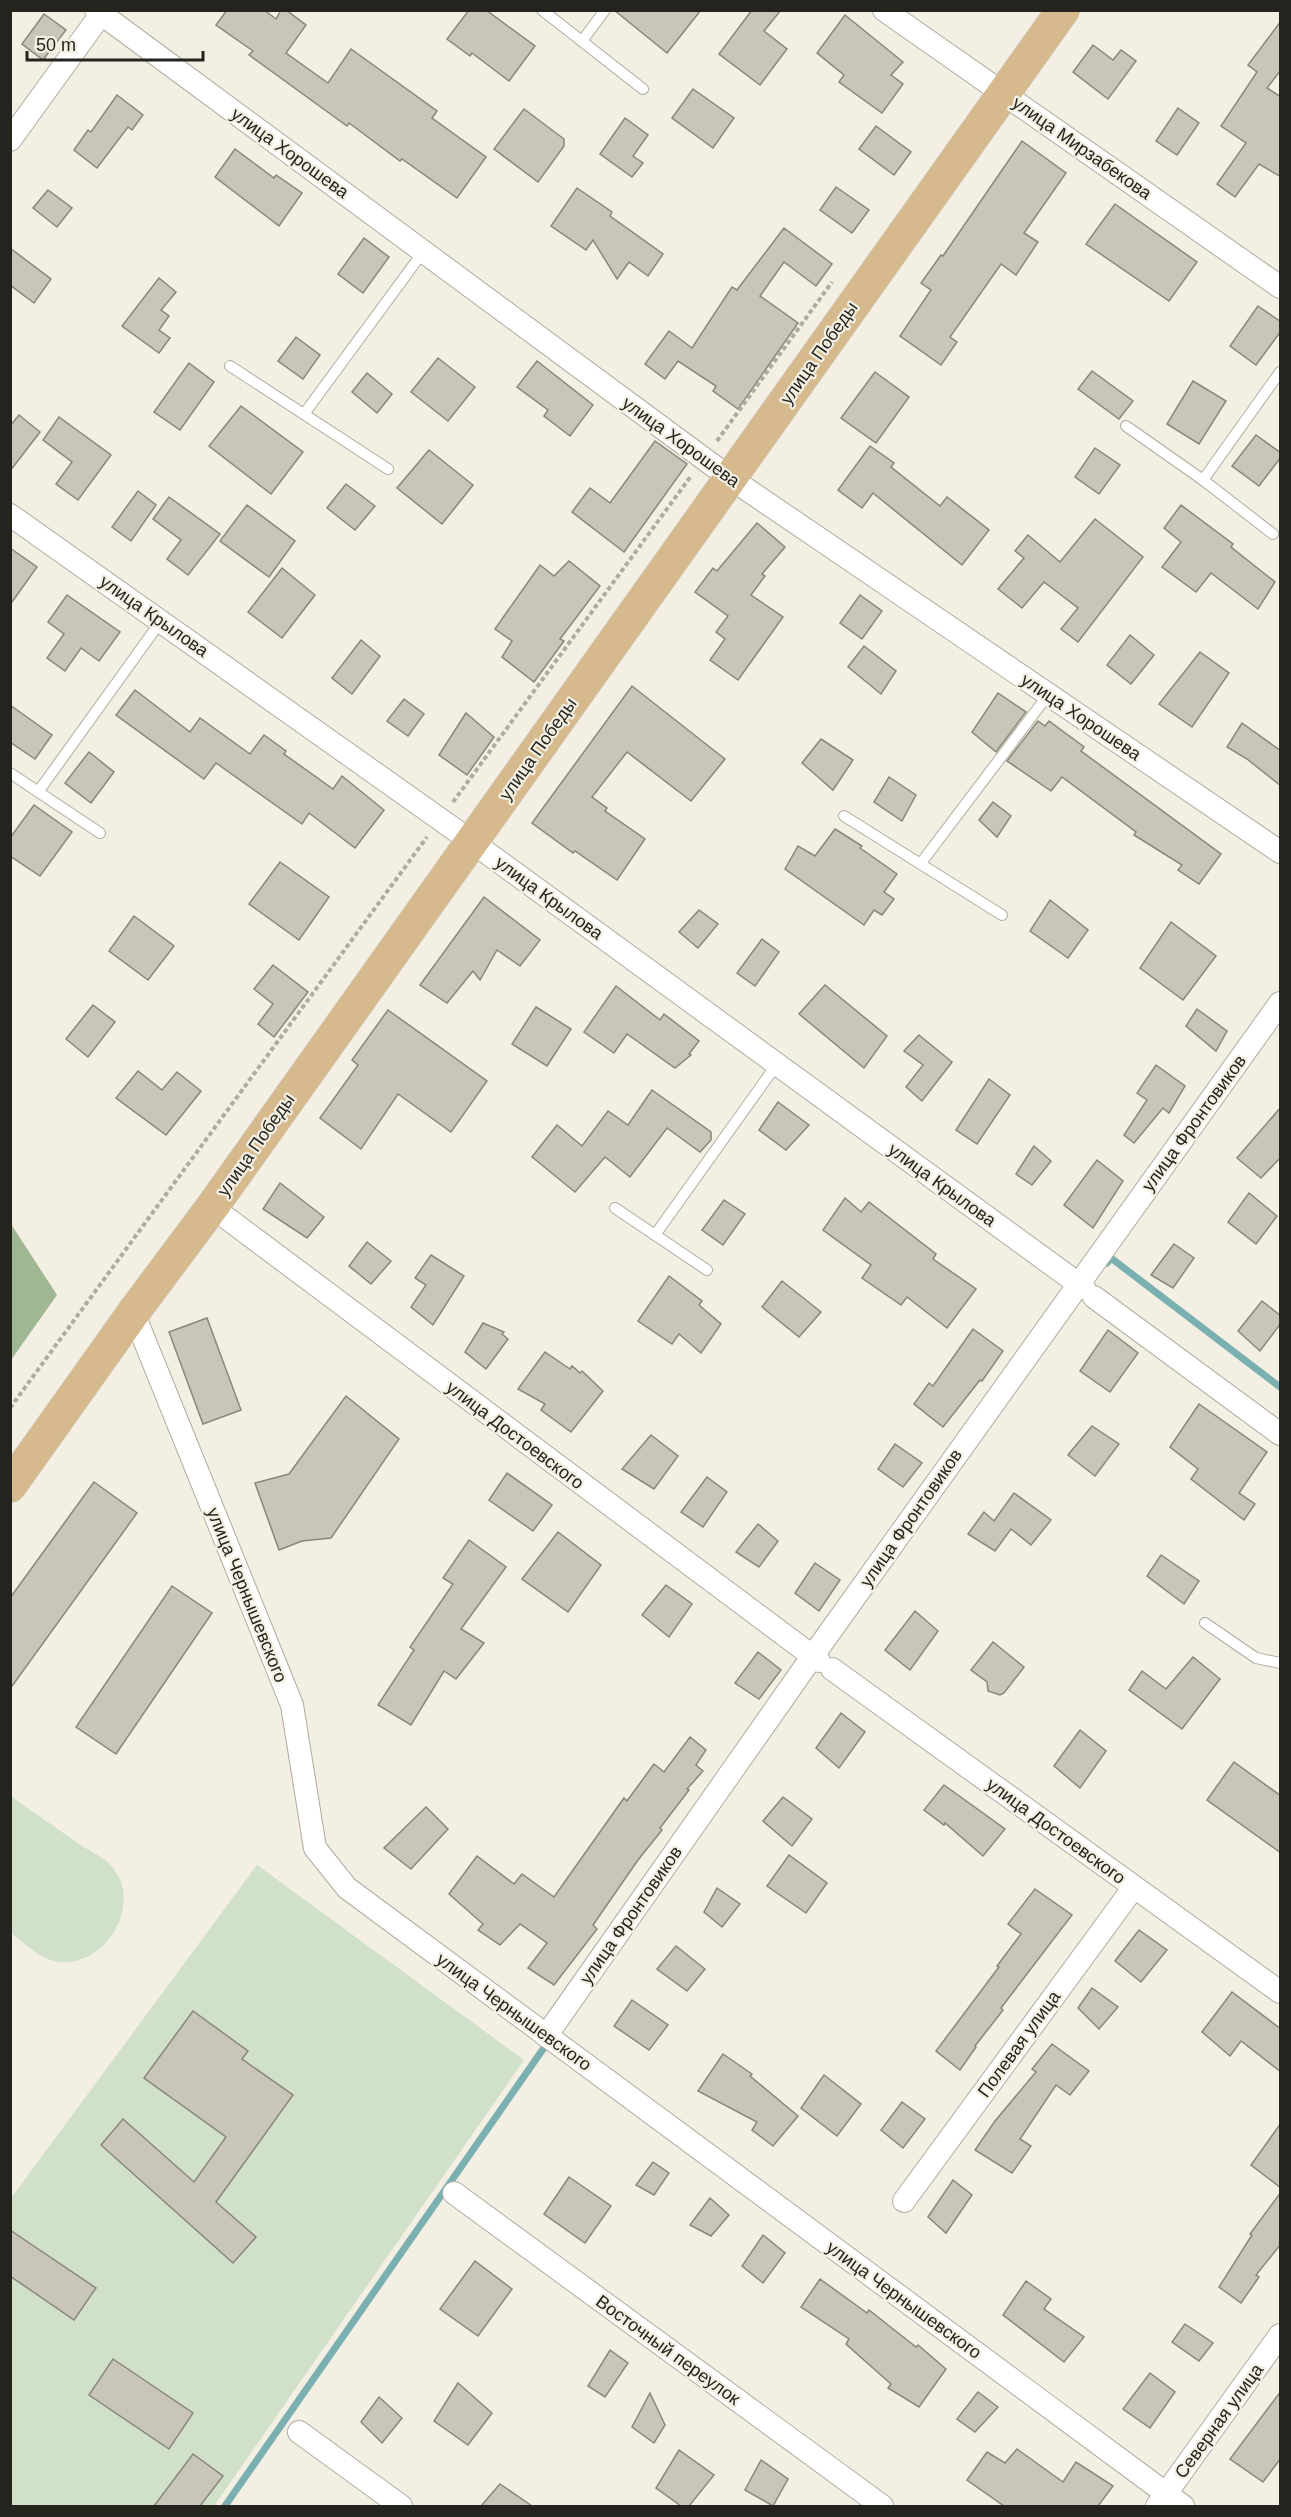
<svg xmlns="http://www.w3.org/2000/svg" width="1291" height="2517" viewBox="0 0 1291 2517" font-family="Arial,sans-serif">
	<rect width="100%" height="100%" fill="#f3efe2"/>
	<g fill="#d0e0c9">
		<path d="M11,1796C34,1813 58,1829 82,1846C92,1852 105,1858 112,1867C147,1907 98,1978 48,1959C35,1954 22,1941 11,1933Z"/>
		<path d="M257,1865L524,2060L214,2506H11V2198Z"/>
	</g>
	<path fill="#9fb793" d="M11,1224L57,1295L11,1360L10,1224Z"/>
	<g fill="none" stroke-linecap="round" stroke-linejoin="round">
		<g stroke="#7ab0b2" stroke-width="7">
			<path d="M1107,1263L1111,1258L1280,1387"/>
			<path d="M225,2506L548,2042"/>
		</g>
	</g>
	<g fill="#c9c6b9" stroke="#89867a" stroke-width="1.5">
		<path d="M227,10H264L276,19L281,10H286L306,25L286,53L328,83L351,49L437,111L432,118L486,157L457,198L402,159L400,161L349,123L347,126L249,55L253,51L216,25Z"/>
		<path d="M469,10H486L535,46L509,81L472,53L470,56L447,39Z"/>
		<path d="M614,10H701L667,53Z"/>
		<path d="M752,10H781L764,31L787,49L760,85L719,54Z"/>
		<path d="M44,14L66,30L43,60L22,44Z"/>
		<path d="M845,15L903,62L891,75L903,84L882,113L839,82L844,75L817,53Z"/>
		<path d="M1281,21V70L1267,88L1281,97V177L1259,164L1235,197L1217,184L1246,143L1221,126L1257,72L1248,65Z"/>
		<path d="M1093,45L1113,60L1121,50L1136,61L1108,99L1073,72Z"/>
		<path d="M693,89L734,118L713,148L672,118Z"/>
		<path d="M117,95L143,115L132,130L128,127L97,168L74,150L88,130L91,132Z"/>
		<path d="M1178,108L1199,123L1177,155L1156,141Z"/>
		<path d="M524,109L564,139V146L538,182L494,149Z"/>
		<path d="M625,118L648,135L633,156L643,163L632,177L600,154Z"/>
		<path d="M876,126L911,152L894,175L859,149Z"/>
		<path d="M1022,141L1066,173L1024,233L1038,242L1016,275L1001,264L950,337L957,342L941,365L900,336L931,290L921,283L941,255L943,256Z"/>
		<path d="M235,149L274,178L276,175L302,193L279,226L215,177Z"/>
		<path d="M836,187L869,210L852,233L820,210Z"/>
		<path d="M577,188L612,212L610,216L663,254L648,276L629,262L617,279L593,240L586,250L551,226Z"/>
		<path d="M48,190L72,208L57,227L33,208Z"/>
		<path d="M1115,204L1197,262L1169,301L1086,244Z"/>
		<path d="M784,228L832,264L816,286L784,262L760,296L798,323L738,409L713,391L716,386L678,361L665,379L645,364L669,331L692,348L732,287L737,290Z"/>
		<path d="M364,238L389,257L363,293L338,274Z"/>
		<path d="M10,248L51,279L34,303L10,285Z"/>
		<path d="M159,278L176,292L161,310L169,316L159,330L170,338L159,353L122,326Z"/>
		<path d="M1258,306L1281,322V331L1256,365L1230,346Z"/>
		<path d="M296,337L320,355L303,379L278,361Z"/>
		<path d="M438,358L475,387L448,421L411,392Z"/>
		<path d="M537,361L593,405L570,436L544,416L548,410L517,387Z"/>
		<path d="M189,363L214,382L180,430L154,412Z"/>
		<path d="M1092,371L1133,401L1119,419L1078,389Z"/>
		<path d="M875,372L909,397L876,443L841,418Z"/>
		<path d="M367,373L392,394L377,413L352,392Z"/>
		<path d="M1193,381L1226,401L1199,444L1167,424Z"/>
		<path d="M241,406L303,452L271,494L209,446Z"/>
		<path d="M19,415L40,432L10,471V426Z"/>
		<path d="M59,417L111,455L78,500L56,484L72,462L43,440Z"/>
		<path d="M1256,435L1281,453V457L1259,486L1232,466Z"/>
		<path d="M655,441L687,464L624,552L572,512L590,488L610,503Z"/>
		<path d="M870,446L894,463L891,467L940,506L947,497L989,530L962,565L873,493L862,508L838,490Z"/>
		<path d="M1095,448L1120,465L1099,494L1075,477Z"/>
		<path d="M429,450L473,485L442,524L397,488Z"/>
		<path d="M346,484L375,506L355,530L327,508Z"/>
		<path d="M138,491L156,505L131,541L112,527Z"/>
		<path d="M169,497L220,534L188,575L167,559L181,540L153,519Z"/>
		<path d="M247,505L295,541L269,577L220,541Z"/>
		<path d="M1181,505L1233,544L1231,547L1275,582L1258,609L1211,573L1196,592L1162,567L1181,542L1164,528Z"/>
		<path d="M1095,519L1143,557L1078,642L1061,629L1078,608L1044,582L1022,608L998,589L1024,558L1015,551L1028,535L1060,562Z"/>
		<path d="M757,523L785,547L762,574L765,576L751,595L783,617L738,680L710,660L725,639L716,632L728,616L695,592L713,568L717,571Z"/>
		<path d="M10,548L37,567L10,605Z"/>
		<path d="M569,561L600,586L560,639L564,641L534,682L502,657L512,641L495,629L540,565L554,576Z"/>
		<path d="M282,568L315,595L282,638L248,612Z"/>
		<path d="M67,595L120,632L99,661L81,648L65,671L47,658L64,634L48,622Z"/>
		<path d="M860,595L882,611L862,639L840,623Z"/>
		<path d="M1130,635L1154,655L1131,684L1107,665Z"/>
		<path d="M361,640L380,656L352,694L332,678Z"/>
		<path d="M864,646L896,671L881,694L848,667Z"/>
		<path d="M1200,652L1229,673L1192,727L1159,704Z"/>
		<path d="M632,686L725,759L691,801L627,752L592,797L607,808L605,811L645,839L617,880L575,851L573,853L532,823Z"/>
		<path d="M135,690L190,732L200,718L250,754L264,735L286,751L284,754L333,789L342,776L384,810L355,848L309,813L302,824L216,763L204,779L116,715Z"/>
		<path d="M998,693L1026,712L996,752L972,732Z"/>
		<path d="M404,699L424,714L408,736L387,721Z"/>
		<path d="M10,705L52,735L35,759L10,742Z"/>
		<path d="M466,713L494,737L467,775L439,755Z"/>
		<path d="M1038,721L1045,726L1049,721L1084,747L1081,751L1221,854L1199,884L1178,870L1182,865L1134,835L1136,832L1062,777L1051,791L1007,761Z"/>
		<path d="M1242,723L1281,751V786L1247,759L1227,747Z"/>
		<path d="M821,739L853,760L833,790L802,763Z"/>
		<path d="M89,752L114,772L91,803L65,783Z"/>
		<path d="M889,777L916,795L902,821L874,802Z"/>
		<path d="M993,802L1011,816L997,837L979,820Z"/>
		<path d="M34,805L72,832L40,876L10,856V838Z"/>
		<path d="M835,829L862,846L860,848L897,874L884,892L894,899L882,915L874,910L864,925L785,869L798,846L815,856Z"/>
		<path d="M280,862L329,897L299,940L249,904Z"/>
		<path d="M484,897L540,940L520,966L497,950L480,980L473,971L447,1003L420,985Z"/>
		<path d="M1050,900L1088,930L1068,958L1030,931Z"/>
		<path d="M699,910L718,924L698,948L679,932Z"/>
		<path d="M134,916L174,946L148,980L109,951Z"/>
		<path d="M1171,922L1216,956L1183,1000L1140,968Z"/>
		<path d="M762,939L779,952L755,986L737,973Z"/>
		<path d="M273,965L308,992L274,1037L258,1024L273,1004L254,989Z"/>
		<path d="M825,985L887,1036L864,1068L799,1014Z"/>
		<path d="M616,986L660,1020L664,1014L699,1041L689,1054L691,1055L675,1068L627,1034L614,1053L584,1032Z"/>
		<path d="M93,1005L115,1022L88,1057L66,1039Z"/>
		<path d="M536,1007L571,1029L547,1066L512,1044Z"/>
		<path d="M1197,1009L1227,1031L1216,1051L1186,1026Z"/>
		<path d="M388,1010L487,1081L451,1132L398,1094L361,1149L320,1118L358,1065L352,1060Z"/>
		<path d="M919,1035L952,1062L922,1101L906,1087L923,1065L904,1051Z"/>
		<path d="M1156,1065L1185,1086L1169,1113L1163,1108L1134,1143L1124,1135L1147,1100L1137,1093Z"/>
		<path d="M138,1071L162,1090L177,1072L201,1091L166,1135L116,1098Z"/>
		<path d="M989,1079L1010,1095L977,1144L956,1130Z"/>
		<path d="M652,1090L711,1132V1140L700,1152L667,1128L630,1177L605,1157L575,1192L532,1157L557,1125L582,1146L608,1111L628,1125Z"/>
		<path d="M778,1102L809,1125L786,1150L759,1130Z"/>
		<path d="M1281,1107V1157L1261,1178L1237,1158Z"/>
		<path d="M1034,1146L1051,1161L1032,1185L1016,1174Z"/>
		<path d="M1097,1160L1123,1181L1093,1228L1064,1205Z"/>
		<path d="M280,1183L324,1217L307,1238L263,1209Z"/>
		<path d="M1249,1193L1277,1216L1256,1244L1228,1222Z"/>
		<path d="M845,1198L861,1212L869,1202L936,1254L933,1259L976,1289L947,1328L907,1297L901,1305L862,1278L871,1265L823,1230Z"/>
		<path d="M724,1200L745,1214L723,1245L702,1230Z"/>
		<path d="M367,1242L391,1261L371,1284L349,1266Z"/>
		<path d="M1174,1244L1194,1258L1173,1288L1151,1275Z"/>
		<path d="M431,1255L464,1276L433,1325L411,1307L426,1285L415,1278Z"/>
		<path d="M669,1276L702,1301L699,1305L721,1324L701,1353L679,1334L672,1344L638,1321Z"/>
		<path d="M782,1281L821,1312L799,1337L762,1307Z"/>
		<path d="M1262,1301L1281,1316V1323L1260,1351L1238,1331Z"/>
		<path d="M207,1318L241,1410L203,1424L169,1332Z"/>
		<path d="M483,1323L504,1332L502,1334L508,1339L486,1369L465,1352Z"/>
		<path d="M973,1329L1003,1351L982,1381L980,1380L943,1427L914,1404L929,1383L933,1386Z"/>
		<path d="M1108,1330L1138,1353L1110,1392L1080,1371Z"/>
		<path d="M545,1352L570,1369L572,1366L580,1373L582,1371L603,1391L571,1432L541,1410L545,1404L518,1389Z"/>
		<path d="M346,1396L399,1439L331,1538L302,1541L279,1550L255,1483L289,1474Z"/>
		<path d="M1199,1404L1267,1452L1239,1493L1255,1504L1244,1520L1191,1479L1198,1469L1170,1447Z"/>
		<path d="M1092,1426L1119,1444L1095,1476L1068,1455Z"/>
		<path d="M651,1435L678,1456L654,1489L622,1469Z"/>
		<path d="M895,1444L922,1463L903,1487L878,1469Z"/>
		<path d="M507,1473L552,1505L533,1531L489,1500Z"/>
		<path d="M707,1477L727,1492L703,1527L681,1512Z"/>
		<path d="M94,1482L137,1513L10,1689V1598Z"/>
		<path d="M1014,1493L1051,1520L1031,1545L1011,1529L995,1551L968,1534L984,1512L994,1521Z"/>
		<path d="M758,1524L778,1541L759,1567L736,1552Z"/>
		<path d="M558,1532L601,1565L568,1612L522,1579Z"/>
		<path d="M469,1540L506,1567L461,1629L484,1643L456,1679L444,1671L411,1725L378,1705L414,1650L410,1647L453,1584L443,1578Z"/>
		<path d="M1161,1555L1199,1581L1184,1604L1147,1576Z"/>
		<path d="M815,1563L840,1580L819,1611L795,1593Z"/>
		<path d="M666,1585L692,1604L669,1637L642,1615Z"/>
		<path d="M172,1586L212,1613L116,1754L76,1727Z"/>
		<path d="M915,1611L938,1631L910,1670L885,1650Z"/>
		<path d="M993,1642L1024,1667L1004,1693L1000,1695L988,1691L987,1682L971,1670Z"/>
		<path d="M758,1652L781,1670L759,1699L735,1683Z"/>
		<path d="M1193,1657L1220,1679L1182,1729L1129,1690L1142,1671L1166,1689Z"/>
		<path d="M841,1713L865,1732L839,1768L816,1748Z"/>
		<path d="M1080,1730L1106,1751L1080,1788L1054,1766Z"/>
		<path d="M690,1737L706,1750L696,1765L703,1771L687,1789L689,1790L660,1828L662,1830L638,1860L593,1925L597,1929L554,1985L528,1968L547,1943L520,1924L500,1945L478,1930L483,1924L449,1894L477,1856L514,1884L522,1874L554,1897L624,1798L627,1801L654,1764L664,1772Z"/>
		<path d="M1234,1762L1281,1796V1853L1207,1800Z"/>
		<path d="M944,1785L1005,1829L983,1856L945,1823L944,1825L924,1810Z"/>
		<path d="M783,1797L812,1819L792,1846L763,1821Z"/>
		<path d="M426,1807L448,1829L411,1869L384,1848Z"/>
		<path d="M789,1855L827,1883L806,1913L767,1886Z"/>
		<path d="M717,1888L740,1904L722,1927L704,1912Z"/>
		<path d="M1035,1889L1072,1915L1001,2008L1003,2010L975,2046L976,2047L960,2070L936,2051L999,1967L997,1966L1021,1934L1008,1924Z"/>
		<path d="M1139,1930L1167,1950L1141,1982L1115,1961Z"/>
		<path d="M676,1946L705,1969L687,1991L657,1969Z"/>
		<path d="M1092,1988L1118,2007L1099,2029L1078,2008Z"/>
		<path d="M1232,1992L1281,2029V2072L1241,2041L1230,2056L1202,2032Z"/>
		<path d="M632,2000L668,2025L649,2050L614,2026Z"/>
		<path d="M193,2011L248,2051L242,2059L293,2095L216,2202L256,2237L233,2263L101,2145L123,2119L194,2182L226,2137L144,2078Z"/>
		<path d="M1052,2044L1089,2071L1070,2095L1056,2085L1020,2139L1031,2146L1012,2173L975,2150L995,2121L1036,2072L1032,2069Z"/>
		<path d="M723,2054L752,2074L750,2076L798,2116L773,2146L752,2130L757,2122L698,2091Z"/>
		<path d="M824,2075L861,2104L837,2136L801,2108Z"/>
		<path d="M902,2102L925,2119L903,2148L881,2130Z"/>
		<path d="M1281,2123V2188L1251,2165Z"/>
		<path d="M653,2162L669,2173L654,2195L636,2185Z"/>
		<path d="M569,2177L611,2206L585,2243L544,2214Z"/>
		<path d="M953,2180L972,2195L946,2233L928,2217Z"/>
		<path d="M1281,2192V2244L1256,2275L1259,2277L1241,2303L1219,2287L1252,2235L1250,2234Z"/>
		<path d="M710,2198L729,2215L711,2236L690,2225Z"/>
		<path d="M10,2230L96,2288L74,2320L10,2276Z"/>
		<path d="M763,2235L785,2253L763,2283L742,2266Z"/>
		<path d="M475,2261L512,2289L478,2336L440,2309Z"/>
		<path d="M820,2279L867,2313L869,2310L916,2347L918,2345L946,2369L919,2407L888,2388L891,2384L846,2344L849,2339L801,2307Z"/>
		<path d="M1026,2281L1051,2299L1044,2309L1084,2337L1064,2362L1003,2315Z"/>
		<path d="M1185,2324L1213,2343L1199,2361L1172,2342Z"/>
		<path d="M610,2350L628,2363L605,2397L588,2386Z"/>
		<path d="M113,2359L193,2413L169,2449L89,2395Z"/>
		<path d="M1150,2373L1175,2392L1150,2428L1123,2409Z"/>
		<path d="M458,2383L492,2413L468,2445L434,2421Z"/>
		<path d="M1281,2391V2458L1263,2482L1230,2459Z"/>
		<path d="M978,2392L998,2407L975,2432L957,2419Z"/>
		<path d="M650,2393L665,2425L654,2443L632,2427Z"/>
		<path d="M379,2397L402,2418L382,2443L361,2422Z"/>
		<path d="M1017,2449L1063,2482L1076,2462L1113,2486L1098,2506H1004L967,2480L987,2452L1005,2463Z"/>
		<path d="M679,2450L714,2475L689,2506H681L656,2488Z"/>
		<path d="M193,2454L223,2476L200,2506H154Z"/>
		<path d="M761,2460L788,2479L773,2506L745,2490Z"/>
		<path d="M500,2484L532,2506H481Z"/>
	</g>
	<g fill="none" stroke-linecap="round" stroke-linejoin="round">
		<defs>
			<g id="lane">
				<path d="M542,10L643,89"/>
				<path d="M582,41L605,10"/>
				<path d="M230,366L388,469"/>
				<path d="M304,414L423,252"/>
				<path d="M1126,426L1203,480L1273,534"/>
				<path d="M1203,480L1280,372"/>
				<path d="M10,773L100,833"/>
				<path d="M38,792L161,621"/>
				<path d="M844,816L1002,915"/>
				<path d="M921,863L1048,695"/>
				<path d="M615,1208L707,1270"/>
				<path d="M655,1235L777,1064"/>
				<path d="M1205,1623L1256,1658L1280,1663"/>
			</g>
			<g id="street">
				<path d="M96,10L730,478L1280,852"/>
				<path d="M884,10L1280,287"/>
				<path d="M10,140L104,10"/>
				<path d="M10,515L468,839L1084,1288"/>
				<path d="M212,1207L819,1661"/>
				<path d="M1094,1297L1280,1434"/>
				<path d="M131,1307L292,1705L315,1848L347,1888L1183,2506"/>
				<path d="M832,1669L1280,1992"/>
				<path d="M546,2036L812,1657L1280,1003"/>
				<path d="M454,2193L882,2506"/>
				<path d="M904,2201L1134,1887"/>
				<path d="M299,2432L401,2506"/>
				<path d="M1157,2506L1280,2335"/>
			</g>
			<path id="primary" d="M10,1486L133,1313L212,1207L1063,10"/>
		</defs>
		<use href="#lane" stroke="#afaca0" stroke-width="12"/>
		<use href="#street" stroke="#afaca0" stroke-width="24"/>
		<use href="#primary" stroke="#cfcfce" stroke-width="34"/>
		<g stroke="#aeaba0" stroke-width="4" stroke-dasharray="4.5 3" stroke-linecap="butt">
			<path d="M717,441L832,282"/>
			<path d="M453,802L691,476"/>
			<path d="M10,1408L427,837"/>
		</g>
		<use href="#lane" stroke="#fff" stroke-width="10"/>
		<use href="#street" stroke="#fff" stroke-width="22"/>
		<use href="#primary" stroke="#d6ba8e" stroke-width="33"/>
	</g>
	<g text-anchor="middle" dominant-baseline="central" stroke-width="4.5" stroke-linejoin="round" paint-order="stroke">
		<g font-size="18" fill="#24231e" stroke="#f3efe2">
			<text transform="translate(1082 148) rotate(35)">улица Мирзабекова</text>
			<text transform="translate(290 153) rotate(36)">улица Хорошева</text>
			<text transform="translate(819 353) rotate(-55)">улица Победы</text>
			<text transform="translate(681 442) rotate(36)">улица Хорошева</text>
			<text transform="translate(154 616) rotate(35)">улица Крылова</text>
			<text transform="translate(1081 717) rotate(34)">улица Хорошева</text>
			<text transform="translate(538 749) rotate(-55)">улица Победы</text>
			<text transform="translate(549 898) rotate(36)">улица Крылова</text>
			<text transform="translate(1194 1123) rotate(-54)">улица Фронтовиков</text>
			<text transform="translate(256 1145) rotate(-55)">улица Победы</text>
			<text transform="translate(942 1185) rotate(36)">улица Крылова</text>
			<text transform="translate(515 1435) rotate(37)">улица Достоевского</text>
			<text transform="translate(911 1518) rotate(-55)">улица Фронтовиков</text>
			<text transform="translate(247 1595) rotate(68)">улица Чернышевского</text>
			<text transform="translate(1056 1831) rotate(36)">улица Достоевского</text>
			<text transform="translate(631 1915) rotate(-55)">улица Фронтовиков</text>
			<text transform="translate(514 2012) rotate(36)">улица Чернышевского</text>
			<text transform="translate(1019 2044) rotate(-54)">Полевая улица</text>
			<text transform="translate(904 2300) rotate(36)">улица Чернышевского</text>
			<text transform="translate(668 2350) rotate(36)">Восточный переулок</text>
			<text transform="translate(1219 2421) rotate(-54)">Северная улица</text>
		</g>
	</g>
	<rect width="1291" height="2517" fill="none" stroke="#24231e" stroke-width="24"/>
	<path d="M27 51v9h176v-9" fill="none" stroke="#24231e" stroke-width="3"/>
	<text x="36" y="51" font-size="18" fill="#24231e" stroke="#f3efe2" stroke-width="4.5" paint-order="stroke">50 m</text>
</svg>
